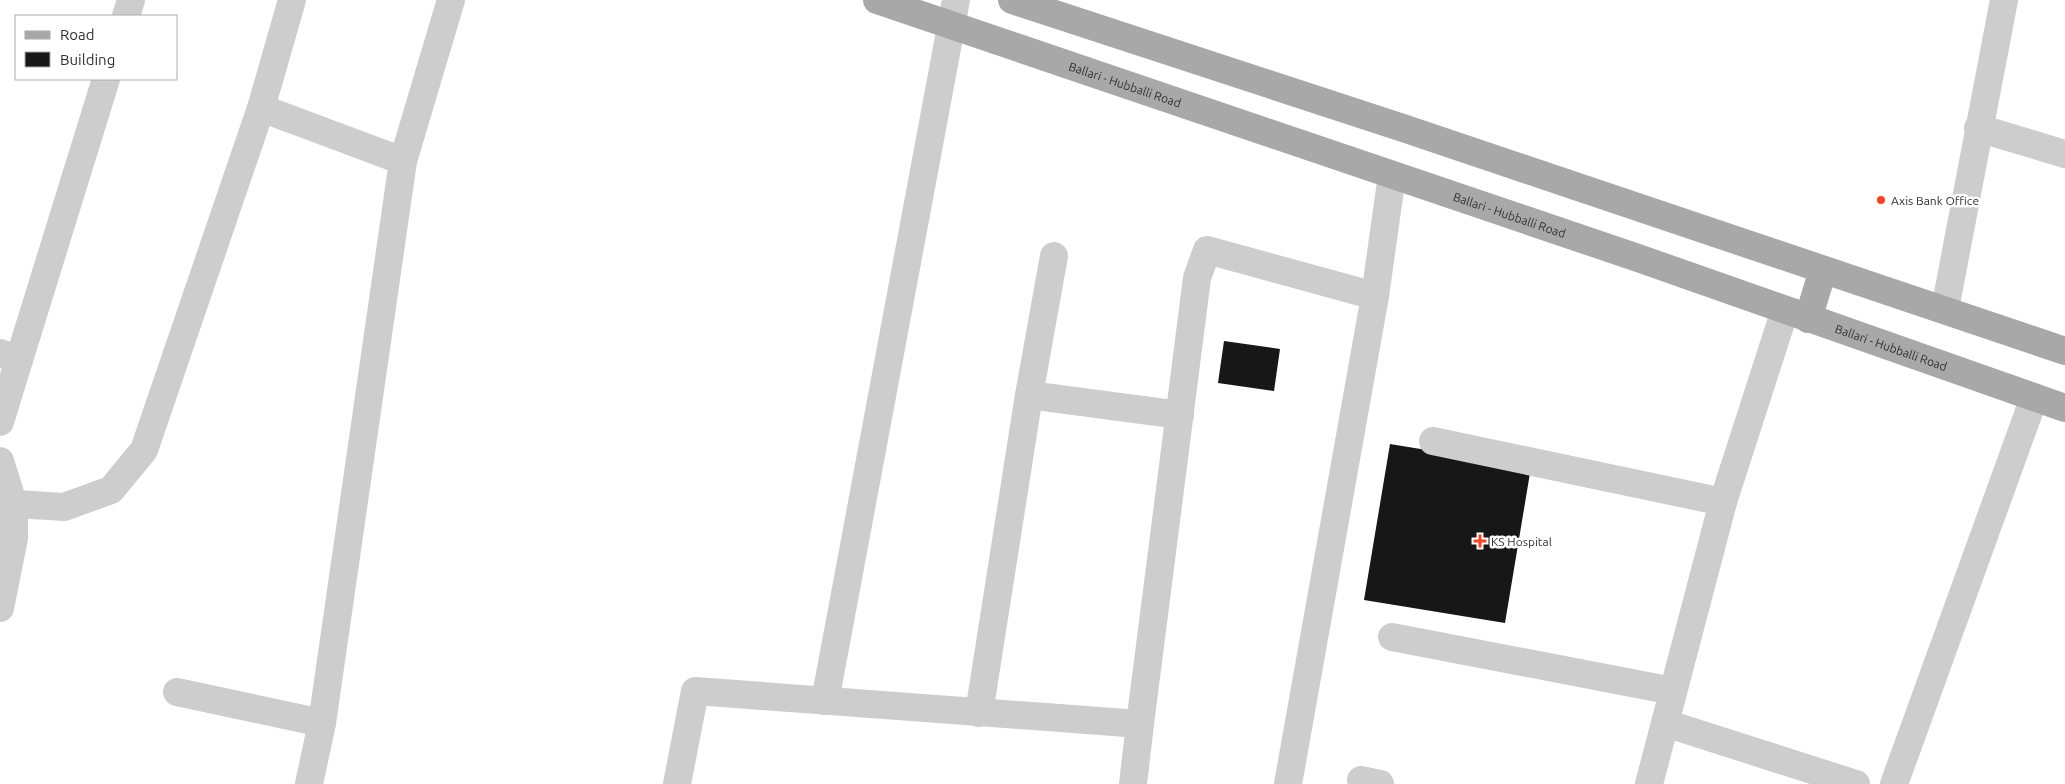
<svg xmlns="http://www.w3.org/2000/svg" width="2065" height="784" viewBox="0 0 2065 784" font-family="Ubuntu,sans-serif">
	<rect width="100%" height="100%" fill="#fff"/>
	<g fill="#171717">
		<path d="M1224,341L1280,349L1274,391L1218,383Z"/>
		<path d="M1390,444L1531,467L1505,623L1364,600Z"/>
	</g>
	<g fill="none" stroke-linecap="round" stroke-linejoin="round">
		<g stroke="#cdcdcd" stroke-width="28">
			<path d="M126,16L131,0"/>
			<path d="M261,108L403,161"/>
			<path d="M1978,128L2065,154"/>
			<path d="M1945,309L2004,0"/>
			<path d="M0,353L19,360L106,79"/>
			<path d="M1029,395L1180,415"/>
			<path d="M0,422L19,360"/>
			<path d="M1433,441L1723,502"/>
			<path d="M0,461L14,506V538L0,608"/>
			<path d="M0,503L64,507L111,490L144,450L261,108L292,0"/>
			<path d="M1392,637L1673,691"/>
			<path d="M177,692L322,723"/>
			<path d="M825,701L956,0"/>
			<path d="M979,713L1029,395L1054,256"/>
			<path d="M1665,723L1856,784"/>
			<path d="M1140,724L1197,278L1207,250L1375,296"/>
			<path d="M1361,780L1380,784"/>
			<path d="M309,784L322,723L403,161L451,0"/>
			<path d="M677,784L695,691L1140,724L1133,784"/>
			<path d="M1288,784L1375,296L1392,175"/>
			<path d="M1649,784L1723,502L1785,310"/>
			<path d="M1894,784L2034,398"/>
		</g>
		<g stroke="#a8a8a8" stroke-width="28">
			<path id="s1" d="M877,0L1638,258L2065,408"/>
			<path d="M1012,0L1406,129L2065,351"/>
			<path d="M1808,319L1823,270"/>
		</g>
	</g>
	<g fill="#f64323" stroke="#fff" stroke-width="2">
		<circle cx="1881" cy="200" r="5"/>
		<path d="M1477.5 533.5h5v5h5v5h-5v5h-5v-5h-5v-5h5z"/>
	</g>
	<g text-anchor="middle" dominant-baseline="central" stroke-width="5" stroke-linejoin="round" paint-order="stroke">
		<g font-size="12" fill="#303030" stroke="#fff">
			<text stroke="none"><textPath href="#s1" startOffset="262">Ballari - Hubballi Road</textPath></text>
			<text stroke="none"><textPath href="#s1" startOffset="668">Ballari - Hubballi Road</textPath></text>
			<text stroke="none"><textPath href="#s1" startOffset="1072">Ballari - Hubballi Road</textPath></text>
		</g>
		<g font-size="12" fill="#303030" stroke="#fff" text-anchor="start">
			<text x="1891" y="200">Axis Bank Office</text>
			<text x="1491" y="541">KS Hospital</text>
		</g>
	</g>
	<rect x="15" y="15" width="162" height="65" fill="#ffffff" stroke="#acacac"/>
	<rect x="25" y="31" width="25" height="8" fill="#a8a8a8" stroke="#acacac"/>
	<text x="60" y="40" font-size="15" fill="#303030">Road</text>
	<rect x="25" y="52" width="25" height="15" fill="#171717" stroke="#acacac"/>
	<text x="60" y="65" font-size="15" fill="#303030">Building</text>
</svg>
